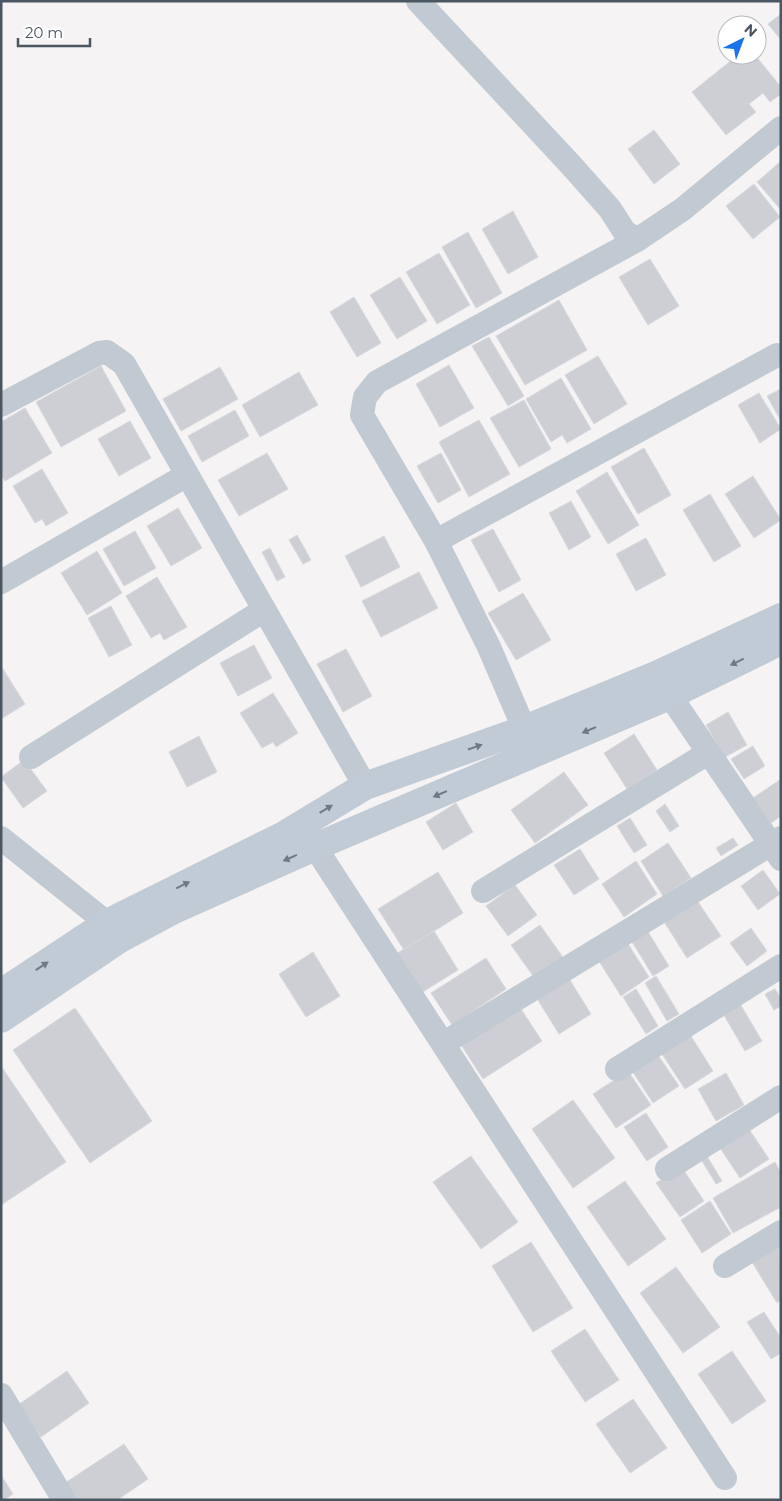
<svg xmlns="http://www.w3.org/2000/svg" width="782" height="1501" viewBox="0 0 782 1501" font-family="Montserrat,sans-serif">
	<rect width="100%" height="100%" fill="#f5f3f3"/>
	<g fill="#cdcfd5" stroke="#d7d9de">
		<path d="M781,14V40L768,24Z"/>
		<path d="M738,55H755L781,87V94L770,102L763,93L749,104L756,112L726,135L692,92Z"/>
		<path d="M654,130L680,164L654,184L628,149Z"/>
		<path d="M780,162L781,163V210L757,182Z"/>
		<path d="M754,184L780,217L753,239L726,206Z"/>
		<path d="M513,211L538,257L508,274L482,229Z"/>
		<path d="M468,232L502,293L476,308L442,247Z"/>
		<path d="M439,253L470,305L437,324L406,272Z"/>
		<path d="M650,259L679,306L648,325L619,277Z"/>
		<path d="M400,277L427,321L397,339L370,295Z"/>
		<path d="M354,297L381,343L357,357L330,312Z"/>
		<path d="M559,300L587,350L525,385L496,336Z"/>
		<path d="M489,337L524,396L508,406L472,346Z"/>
		<path d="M598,356L627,404L594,424L565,375Z"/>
		<path d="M449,365L474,408L440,427L416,384Z"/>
		<path d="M101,366L126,411L61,447L36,402Z"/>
		<path d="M220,367L238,399L181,431L163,399Z"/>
		<path d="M299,372L318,405L260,437L242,405Z"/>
		<path d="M561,378L591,429L567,443L562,435L551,442L526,399Z"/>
		<path d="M781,389V421L767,396Z"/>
		<path d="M759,393L781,429L760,443L738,405Z"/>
		<path d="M524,400L551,449L519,467L490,418Z"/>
		<path d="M25,408L52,453L5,481L1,474V422Z"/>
		<path d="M235,410L249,436L202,462L188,436Z"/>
		<path d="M479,420L510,474L469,497L439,442Z"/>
		<path d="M130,421L151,458L119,476L98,439Z"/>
		<path d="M644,448L671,495L638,514L611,467Z"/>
		<path d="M267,453L288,489L239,516L218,480Z"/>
		<path d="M441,453L461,490L438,503L417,466Z"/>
		<path d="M42,469L68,513L46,526L42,519L35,523L13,486Z"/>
		<path d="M607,472L639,525L608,544L576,491Z"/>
		<path d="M753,476L781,520L754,538L725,494Z"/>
		<path d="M710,494L741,546L714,562L683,510Z"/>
		<path d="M571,501L591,537L569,550L549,513Z"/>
		<path d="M178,508L202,548L171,566L147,526Z"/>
		<path d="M493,529L521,580L499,592L471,540Z"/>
		<path d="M135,531L156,568L124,586L103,549Z"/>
		<path d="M297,535L311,560L303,564L289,540Z"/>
		<path d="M384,536L400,567L361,587L345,556Z"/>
		<path d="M646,538L666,575L636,591L616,554Z"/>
		<path d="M270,548L285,577L277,581L262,552Z"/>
		<path d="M97,551L122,593L87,615L61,573Z"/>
		<path d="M419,572L438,608L381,637L362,601Z"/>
		<path d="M157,577L187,627L164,640L160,633L151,638L126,596Z"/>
		<path d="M523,593L551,640L516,660L488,613Z"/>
		<path d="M111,606L132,645L109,657L88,618Z"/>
		<path d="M254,645L272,678L238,696L220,663Z"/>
		<path d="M346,649L372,696L343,712L317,664Z"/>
		<path d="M1,666L25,704L1,719Z"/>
		<path d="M273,693L298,733L276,747L273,742L262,748L240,713Z"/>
		<path d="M728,712L747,745L725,757L706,725Z"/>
		<path d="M634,734L657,770L627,789L604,753Z"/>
		<path d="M199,736L217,772L187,787L169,752Z"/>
		<path d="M753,746L765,766L744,779L731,759Z"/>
		<path d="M24,760L47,791L23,808L1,777Z"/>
		<path d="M564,772L588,805L535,843L511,810Z"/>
		<path d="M781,779V816L771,823L753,798Z"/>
		<path d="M456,803L473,832L443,850L426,822Z"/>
		<path d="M665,804L679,826L670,832L656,811Z"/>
		<path d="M630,818L647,845L634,853L617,826Z"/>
		<path d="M733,838L738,845L721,856L716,848Z"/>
		<path d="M668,843L691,878L663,896L641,861Z"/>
		<path d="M580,849L599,879L574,895L554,865Z"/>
		<path d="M636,861L657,894L624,917L602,884Z"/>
		<path d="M763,870L780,894L758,910L741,886Z"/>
		<path d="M438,872L463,913L404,950L378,909Z"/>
		<path d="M515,885L537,915L508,936L486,906Z"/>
		<path d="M696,899L721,936L687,958L663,920Z"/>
		<path d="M540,925L565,960L536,980L511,945Z"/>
		<path d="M645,927L669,966L653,976L629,937Z"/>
		<path d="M751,928L767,951L747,966L730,943Z"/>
		<path d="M434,931L458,970L421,993L396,954Z"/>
		<path d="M625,939L649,977L621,996L597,958Z"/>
		<path d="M313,952L340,996L306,1017L279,974Z"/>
		<path d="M486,958L506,989L470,1013L474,1020L456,1031L431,993Z"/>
		<path d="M656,976L679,1014L667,1021L645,983Z"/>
		<path d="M568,977L591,1014L559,1034L536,997Z"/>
		<path d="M636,989L658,1026L646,1034L623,997Z"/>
		<path d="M775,989L781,998V1006L774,1010L765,994Z"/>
		<path d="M739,1002L762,1041L745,1051L722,1012Z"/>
		<path d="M517,1003L542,1041L483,1079L458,1040Z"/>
		<path d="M75,1008L152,1121L90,1163L13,1050Z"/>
		<path d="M689,1033L713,1071L685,1089L660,1051Z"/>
		<path d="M656,1052L679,1086L653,1103L631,1069Z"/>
		<path d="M1,1066L66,1162L1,1205Z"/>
		<path d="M628,1071L651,1105L616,1128L593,1094Z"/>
		<path d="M726,1073L744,1105L716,1121L698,1089Z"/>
		<path d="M573,1100L615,1158L573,1188L532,1129Z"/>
		<path d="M646,1113L668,1147L647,1161L624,1127Z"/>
		<path d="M747,1126L769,1159L740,1178L718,1145Z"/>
		<path d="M705,1153L722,1181L716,1184L699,1156Z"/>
		<path d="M471,1156L518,1222L481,1249L433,1182Z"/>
		<path d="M775,1162L781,1173V1207L733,1233L713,1198Z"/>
		<path d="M681,1166L704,1201L680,1217L656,1183Z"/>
		<path d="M625,1181L666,1239L628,1266L587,1207Z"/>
		<path d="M710,1201L731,1234L702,1253L681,1220Z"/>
		<path d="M531,1242L573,1308L533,1332L492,1266Z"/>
		<path d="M779,1244L781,1300L777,1303L752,1262Z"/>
		<path d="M676,1267L720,1327L683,1353L640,1293Z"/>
		<path d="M764,1312L781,1338V1353L771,1359L747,1322Z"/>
		<path d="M585,1329L619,1380L585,1402L551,1351Z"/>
		<path d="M732,1351L766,1401L732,1424L698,1374Z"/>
		<path d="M67,1371L89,1403L41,1437L18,1405Z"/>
		<path d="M633,1399L667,1448L630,1473L596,1424Z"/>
		<path d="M124,1444L148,1479L117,1500H76L65,1483Z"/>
		<path d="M1,1475L13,1494L4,1500H1Z"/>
	</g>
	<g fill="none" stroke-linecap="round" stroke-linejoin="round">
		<g stroke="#c1cad2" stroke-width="24">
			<path d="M418,1L570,164L610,209L624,231L637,240"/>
			<path d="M1,405L99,353L107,352L124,364L365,786"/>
			<path d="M436,541L777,355"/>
			<path d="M1,582L187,475"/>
			<path d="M660,681L781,859"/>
			<path d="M532,747L489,647L436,541L362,415L365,397L377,382L637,240L683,209L781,128"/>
			<path d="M31,757L264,610"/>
			<path d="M1,838L107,923"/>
			<path d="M315,847L725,1478"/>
			<path d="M483,891L708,753"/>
			<path d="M444,1043L781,838"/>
			<path d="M617,1069L781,966"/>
			<path d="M667,1169L781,1097"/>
			<path d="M725,1266L781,1232"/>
			<path d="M1,1395L64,1500"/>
		</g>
		<g stroke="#c1cbd6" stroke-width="28">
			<path d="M1,993L107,923L284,835L365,786L525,729L656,675L781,617"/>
			<path d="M1,1019L120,939L174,910L315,847L669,696L781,641"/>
		</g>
	</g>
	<defs><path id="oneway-solid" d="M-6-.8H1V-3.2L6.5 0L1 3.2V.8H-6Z" transform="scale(1.25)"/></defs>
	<g fill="#6e7984">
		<use href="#oneway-solid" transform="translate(737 662) rotate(154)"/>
		<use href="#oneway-solid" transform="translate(589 730) rotate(157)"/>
		<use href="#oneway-solid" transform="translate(475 747) rotate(-19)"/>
		<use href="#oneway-solid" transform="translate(440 794) rotate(157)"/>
		<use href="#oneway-solid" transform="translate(326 809) rotate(-31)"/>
		<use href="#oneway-solid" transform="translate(290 858) rotate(156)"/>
		<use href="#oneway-solid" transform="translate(183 885) rotate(-26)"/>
		<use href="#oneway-solid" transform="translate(42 966) rotate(-33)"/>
	</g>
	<rect width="782" height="1501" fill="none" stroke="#4a5661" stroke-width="5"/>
	<g transform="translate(742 40) rotate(42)"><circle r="24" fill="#ffffff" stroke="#b7bbc0"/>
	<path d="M0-4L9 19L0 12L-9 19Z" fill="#1a73e8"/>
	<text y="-8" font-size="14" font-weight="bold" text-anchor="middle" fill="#4a5661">N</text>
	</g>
	<path d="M18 38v8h72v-8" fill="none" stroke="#4a5661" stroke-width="2.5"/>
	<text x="25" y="38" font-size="15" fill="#4a5661" stroke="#ffffff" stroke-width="4" paint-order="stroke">20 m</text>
</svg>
